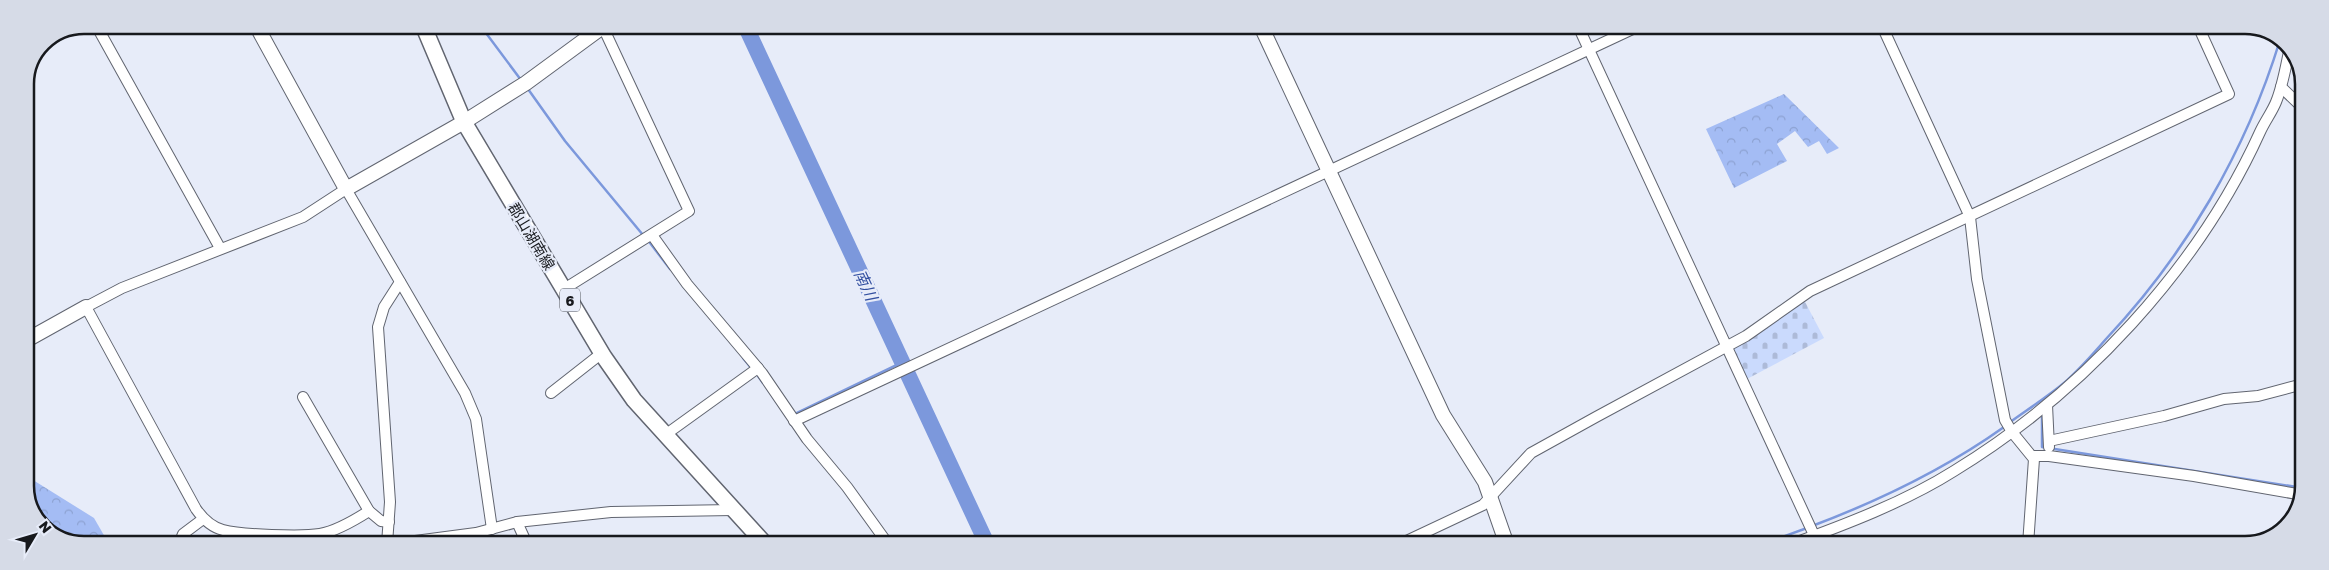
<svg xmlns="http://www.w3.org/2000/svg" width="2329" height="570" viewBox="0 0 2329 570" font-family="'Golos Text','Noto Sans JP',sans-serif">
	<defs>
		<pattern id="forest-crowns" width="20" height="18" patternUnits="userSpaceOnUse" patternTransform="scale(1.25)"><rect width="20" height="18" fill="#a4bcf4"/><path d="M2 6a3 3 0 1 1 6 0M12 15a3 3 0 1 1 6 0" fill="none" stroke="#8ca1d1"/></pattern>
		<pattern id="cemetery-stones" width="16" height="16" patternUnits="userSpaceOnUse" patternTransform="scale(1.25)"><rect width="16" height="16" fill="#cadafd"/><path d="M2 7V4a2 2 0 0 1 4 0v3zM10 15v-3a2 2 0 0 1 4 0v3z" fill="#adbad8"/></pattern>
	</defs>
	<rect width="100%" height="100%" fill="#e7ecf9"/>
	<g fill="url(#forest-crowns)">
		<path d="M1784,94L1839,148L1827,154L1819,141L1808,147L1795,131L1777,144L1787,161L1734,188L1706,129Z"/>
		<path d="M25,475L94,518L109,544H72L40,525L25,493Z"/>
	</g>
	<path fill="url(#cemetery-stones)" d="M1804,300L1824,338L1747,379L1733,350L1735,347Z"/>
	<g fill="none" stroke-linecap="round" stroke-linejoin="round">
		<g stroke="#7c98dc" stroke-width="2.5">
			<path d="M480,25L521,80"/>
			<path d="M528,89L565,141L643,235"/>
			<path d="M647,239L670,269"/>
			<path d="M743,358L752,369"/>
			<path d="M756,373L763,383"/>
			<path d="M797,413L901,363"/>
			<path d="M2042,413V447L2303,488"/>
			<path d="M2009,423C2027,410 2047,397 2064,383C2079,370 2093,354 2106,339C2186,254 2246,151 2280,40"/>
			<path d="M1812,526C1881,500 1945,469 2004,427"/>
			<path d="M1760,545L1807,528"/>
		</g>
		<path stroke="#7c98dc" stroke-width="16" d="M745,25L987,544"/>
		<defs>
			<g id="street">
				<path d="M96,25L220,248"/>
				<path d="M1578,26L1814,535"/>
				<path d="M1882,26L1970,217L1977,279L2005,420L2012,432L2034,459L2028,545"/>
				<path d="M2281,87L2304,109"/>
				<path d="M652,235L687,284L762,373L807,439L847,487L888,544"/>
				<path d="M564,289L689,211L602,25"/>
				<path d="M551,393L602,353"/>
				<path d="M303,397L369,511L381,521L389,522"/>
				<path d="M2047,405L2049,447"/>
				<path d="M794,421L1639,26"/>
				<path d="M665,435L758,368"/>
				<path d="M2049,441L2164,416L2224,399L2258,396L2303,384"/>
				<path d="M2033,456H2049L2194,476L2303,495"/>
				<path d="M369,511C355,520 336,531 320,534C302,537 241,535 223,530C211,527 203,519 196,509L86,307L122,288L303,217L346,189L465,393L476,419L492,529"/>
				<path d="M517,522L527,544"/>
				<path d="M387,542L400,543L476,533L517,522L611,512L733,510"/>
				<path d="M179,544L183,534L203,519"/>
				<path d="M387,544L390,502L378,327L384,307L400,282"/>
				<path d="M1398,545L1483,505L1531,453L1596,417L1746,336L1810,291L2229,94L2198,26"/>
				<path d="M1789,545C1844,525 1905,502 1954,471C2082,393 2198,269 2260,132C2265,121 2272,112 2276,102C2283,85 2286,65 2290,47"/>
			</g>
			<g id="secondary">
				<path d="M256,25L346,189L464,122L526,83L605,25"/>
				<path d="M1261,26L1443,415L1485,482L1507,545"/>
				<path d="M25,341L86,307"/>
			</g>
			<path id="primary" d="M423,25L464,122L604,357L634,400L765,544"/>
		</defs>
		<use href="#street" stroke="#616570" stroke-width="12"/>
		<use href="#secondary" stroke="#616570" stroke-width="16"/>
		<use href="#primary" stroke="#616570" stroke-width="18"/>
		<use href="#street" stroke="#fff" stroke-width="10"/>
		<use href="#secondary" stroke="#fff" stroke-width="14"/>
		<use href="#primary" stroke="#fff" stroke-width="15"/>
	</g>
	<g text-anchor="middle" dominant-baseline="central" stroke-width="4.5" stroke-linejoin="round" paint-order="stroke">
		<rect fill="#e7ecf9" stroke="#55585f" stroke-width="1" x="560" y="288.5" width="20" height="23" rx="4"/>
		<g font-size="14" font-weight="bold" fill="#17191d">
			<text x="570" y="300">6</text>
		</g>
		<g font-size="15" fill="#17191d" stroke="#e7ecf9">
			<text transform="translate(532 236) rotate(59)">郡山湖南線</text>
		</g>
		<g font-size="16" font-style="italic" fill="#324fa0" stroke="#e7ecf9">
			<text transform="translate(866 285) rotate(65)">南川</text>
		</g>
	</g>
	<path d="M0 0H2329V570H0ZM84 34H2245A50 50 0 0 1 2295 84V486A50 50 0 0 1 2245 536H84A50 50 0 0 1 34 486V84A50 50 0 0 1 84 34Z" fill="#d6dbe7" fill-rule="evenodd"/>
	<path fill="none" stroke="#17191d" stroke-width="2.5" d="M84 34H2245A50 50 0 0 1 2295 84V486A50 50 0 0 1 2245 536H84A50 50 0 0 1 34 486V84A50 50 0 0 1 84 34Z"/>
	<g transform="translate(35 535) rotate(52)" stroke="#e7ecf9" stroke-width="4" paint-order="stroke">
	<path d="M0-4L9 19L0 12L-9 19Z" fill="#17191d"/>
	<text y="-8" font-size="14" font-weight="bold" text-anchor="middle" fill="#17191d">N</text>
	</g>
</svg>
